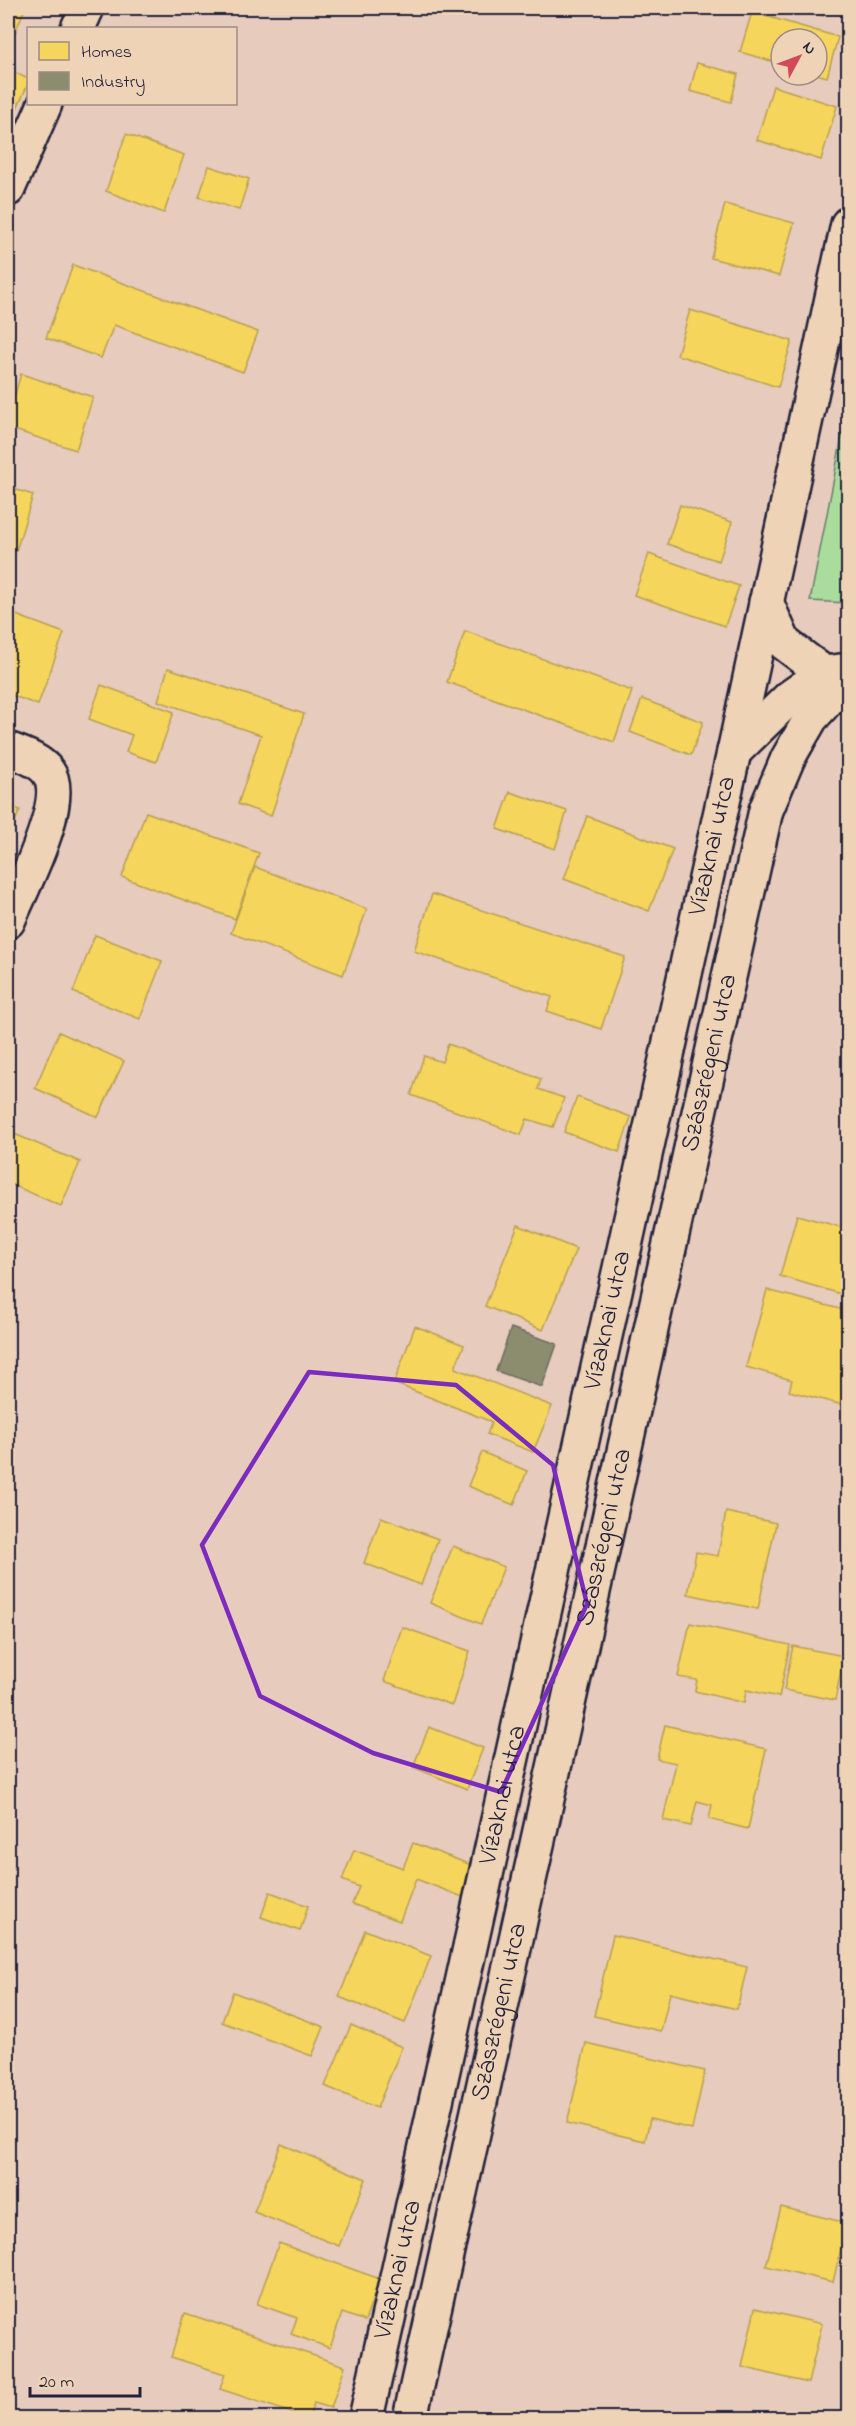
<svg xmlns="http://www.w3.org/2000/svg" width="856" height="2426" viewBox="0 0 856 2426" font-family="'Indie Flower',sans-serif">
	<rect width="100%" height="100%" fill="#e7cbbd"/>
	<filter id="ink" filterUnits="userSpaceOnUse"><feTurbulence type="fractalNoise" baseFrequency=".0167" numOctaves="2"/><feDisplacementMap in="SourceGraphic" scale="12" xChannelSelector="R" yChannelSelector="G"/><feConvolveMatrix kernelMatrix="1 2 1 2 8 2 1 2 1" color-interpolation-filters="sRGB"/></filter>
	<g filter="url(#ink)">
		<path fill="#aadc9d" stroke="#667f6c" stroke-width="1.5" d="M848,406V603L810,601Z"/>
		<g fill="#f6d55c" stroke="#b69f52" stroke-width="1.5">
			<path d="M8,8H25L11,42L8,40Z"/>
			<path d="M797,8H825L823,16Z"/>
			<path d="M752,12L838,37L827,77L817,74V39H781V64L740,52Z"/>
			<path d="M697,63L738,74L731,102L690,91Z"/>
			<path d="M8,69L28,79V84L8,128Z"/>
			<path d="M773,86L837,106L821,160L757,140Z"/>
			<path d="M126,134L184,155L164,213L106,191Z"/>
			<path d="M209,166L249,179L239,210L199,197Z"/>
			<path d="M725,204L794,223L779,276L711,258Z"/>
			<path d="M73,265L258,332L243,372L114,325L101,358L46,338Z"/>
			<path d="M690,310L792,341L778,387L677,355Z"/>
			<path d="M21,374L93,397L76,450L8,428V417Z"/>
			<path d="M8,487L33,495L16,551L8,548Z"/>
			<path d="M680,505L732,522L719,561L667,544Z"/>
			<path d="M649,554L739,586L725,626L634,595Z"/>
			<path d="M8,612L64,633L38,705L8,694Z"/>
			<path d="M465,631L632,691L614,742L447,682Z"/>
			<path d="M168,668L304,714L271,816L238,804L261,735L158,701Z"/>
			<path d="M101,685L174,712L156,762L126,752L132,735L89,719Z"/>
			<path d="M642,699L703,722L691,755L630,732Z"/>
			<path d="M510,792L567,811L555,849L497,829Z"/>
			<path d="M8,805L20,810L8,838Z"/>
			<path d="M146,812L259,853L235,919L122,877Z"/>
			<path d="M587,816L673,849L649,911L564,879Z"/>
			<path d="M255,867L367,909L343,975L231,933Z"/>
			<path d="M432,894L625,957L601,1029L547,1011L552,997L414,951Z"/>
			<path d="M95,935L162,961L140,1019L73,992Z"/>
			<path d="M59,1032L124,1061L98,1117L35,1088Z"/>
			<path d="M448,1044L541,1079L538,1089L564,1098L553,1127L527,1119L521,1135L411,1095L424,1056L442,1062Z"/>
			<path d="M577,1097L631,1117L619,1152L564,1132Z"/>
			<path d="M12,1133L80,1162L61,1206L8,1183V1142Z"/>
			<path d="M797,1215L848,1229V1296L780,1276Z"/>
			<path d="M518,1225L576,1249L543,1330L485,1306Z"/>
			<path d="M767,1290L848,1311V1383L843,1405L789,1391L792,1380L746,1367Z"/>
			<path d="M415,1326L464,1345L455,1368L552,1406L533,1452L487,1434L492,1422L394,1383Z"/>
			<path d="M482,1452L527,1471L514,1505L468,1486Z"/>
			<path d="M726,1512L776,1523L758,1609L688,1594L696,1552L718,1556Z"/>
			<path d="M381,1517L438,1539L421,1585L364,1563Z"/>
			<path d="M453,1546L504,1567L481,1624L430,1603Z"/>
			<path d="M690,1623L790,1645L779,1697L746,1690L744,1703L695,1691L697,1680L678,1677Z"/>
			<path d="M402,1627L470,1651L452,1705L384,1681Z"/>
			<path d="M793,1646L844,1656L835,1700L784,1690Z"/>
			<path d="M665,1725L766,1749L748,1829L709,1819L712,1805L697,1801L691,1826L663,1820L676,1763L657,1759Z"/>
			<path d="M429,1727L483,1748L467,1789L413,1767Z"/>
			<path d="M413,1843L474,1866L463,1897L416,1879L400,1921L352,1904L359,1887L342,1880L354,1850L403,1868Z"/>
			<path d="M270,1892L308,1906L300,1931L261,1917Z"/>
			<path d="M365,1930L431,1956L405,2023L339,1997Z"/>
			<path d="M613,1935L747,1967L737,2009L670,1993L661,2031L594,2016Z"/>
			<path d="M233,1992L324,2027L312,2056L222,2022Z"/>
			<path d="M351,2025L402,2047L377,2108L325,2086Z"/>
			<path d="M586,2043L705,2071L692,2129L650,2119L645,2141L567,2123Z"/>
			<path d="M281,2144L366,2179L339,2246L254,2212Z"/>
			<path d="M781,2207L847,2223L833,2282L766,2266Z"/>
			<path d="M279,2243L380,2279L365,2321L342,2313L330,2348L291,2334L297,2318L257,2304Z"/>
			<path d="M755,2308L822,2324L808,2383L742,2367Z"/>
			<path d="M185,2313L345,2366L331,2408L314,2403L309,2418H307L220,2389L225,2374L171,2357Z"/>
		</g>
		<path fill="#8c8c6e" stroke="#6c6c5f" stroke-width="1.5" d="M511,1328L557,1344L542,1387L496,1371Z"/>
		<g fill="none" stroke-linecap="round" stroke-linejoin="round">
			<defs>
				<g id="minor">
					<path d="M78,28L87,8"/>
					<path d="M8,189L45,104"/>
					<path d="M766,602L784,643L824,673"/>
					<path d="M8,749C20,754 40,760 48,772C69,800 20,891 8,921"/>
					<path d="M734,752L790,697L824,673L848,670"/>
					<path id="s1" d="M366,2418L734,752L848,224"/>
					<path id="s2" d="M410,2418L766,810L788,758L811,718L843,683L848,681"/>
				</g>
			</defs>
			<use href="#minor" stroke="#22223b" stroke-width="38"/>
			<use href="#minor" stroke="#efd3b6" stroke-width="33"/>
		</g>
	</g>
	<path fill="none" stroke="#7b2cbf" stroke-width="4.5" stroke-linejoin="round" d="M309,1372L456,1385L553,1465L587,1604L501,1792L373,1753L260,1696L202,1545Z"/>
	<g text-anchor="middle" dominant-baseline="central" stroke-width="6" stroke-linejoin="round" paint-order="stroke">
		<g font-size="26" fill="#22223b" stroke="#efd3b6">
			<text stroke="none"><textPath href="#s1" startOffset="1610">Vízaknai utca</textPath></text>
			<text stroke="none"><textPath href="#s2" startOffset="1388">Szászrégeni utca</textPath></text>
			<text stroke="none"><textPath href="#s1" startOffset="1124">Vízaknai utca</textPath></text>
			<text stroke="none"><textPath href="#s2" startOffset="902">Szászrégeni utca</textPath></text>
			<text stroke="none"><textPath href="#s1" startOffset="638">Vízaknai utca</textPath></text>
			<text stroke="none"><textPath href="#s2" startOffset="416">Szászrégeni utca</textPath></text>
			<text stroke="none"><textPath href="#s1" startOffset="152">Vízaknai utca</textPath></text>
		</g>
	</g>
	<rect width="856" height="2426" fill="none" stroke="#efd3b6" stroke-width="30"/>
	<rect x="15" y="15" width="826" height="2396" fill="none" stroke="#22223b" stroke-width="2" filter="url(#ink)"/>
	<rect x="27" y="27" width="210" height="78" fill="#efd3b6" stroke="#9d8c85" stroke-width="1.5"/>
	<rect x="39" y="42" width="30" height="18" fill="#f6d55c" stroke="#9d8c85" stroke-width="1.5"/>
	<text x="81" y="57" font-size="18" fill="#22223b">Homes</text>
	<rect x="39" y="72" width="30" height="18" fill="#8c8c6e" stroke="#9d8c85" stroke-width="1.5"/>
	<text x="81" y="87" font-size="18" fill="#22223b">Industry</text>
	<g transform="translate(799 57) rotate(49)"><circle r="28" fill="#efd3b6" stroke="#9d8c85" stroke-width="1.5"/>
	<path d="M0-4.5L10 22L0 15L-10 22Z" fill="#d1495b"/>
	<text y="-9" font-size="16" font-weight="bold" text-anchor="middle" fill="#22223b">N</text>
	</g>
	<path d="M30 2387v9h110v-9" fill="none" stroke="#22223b" stroke-width="3"/>
	<text x="39" y="2387" font-size="18" fill="#22223b" stroke="#efd3b6" stroke-width="4.5" paint-order="stroke">20 m</text>
</svg>
